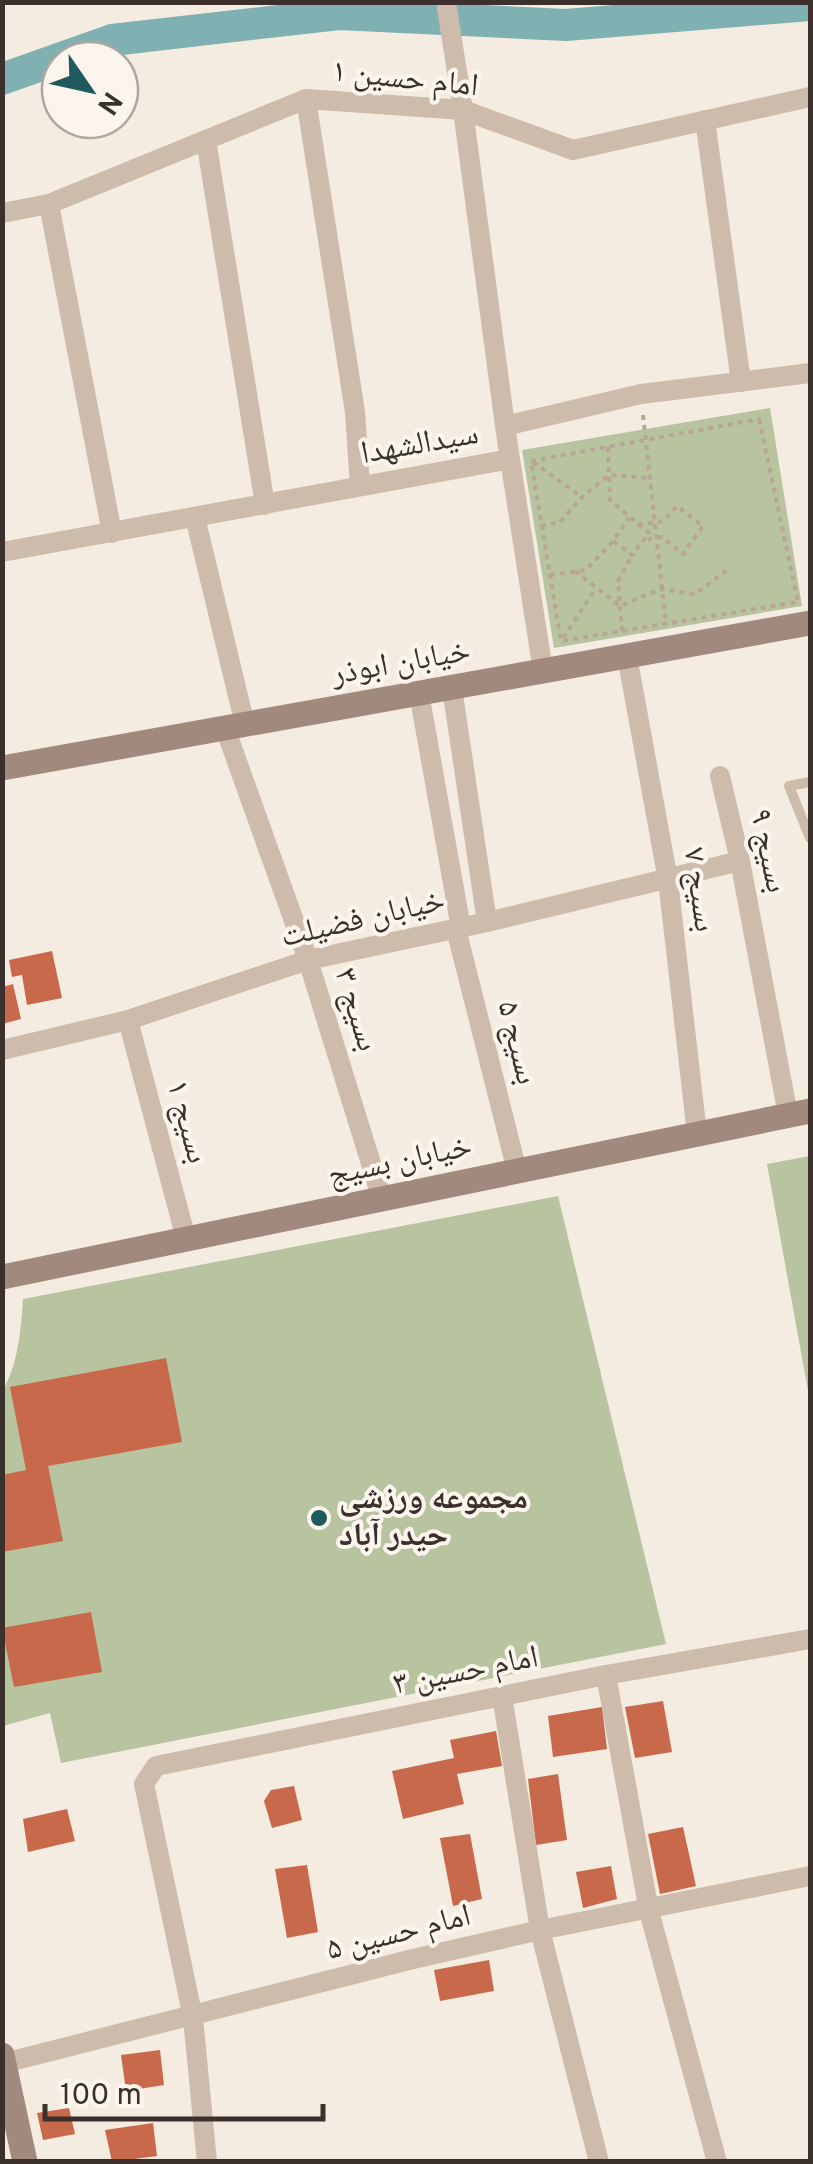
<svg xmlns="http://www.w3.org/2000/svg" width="813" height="2164" viewBox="0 0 813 2164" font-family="Overpass,'Noto Naskh Arabic',sans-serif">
	<rect width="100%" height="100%" fill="#f4ebe1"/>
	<g fill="#b8c4a0">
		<path d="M770,408L802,606L554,648L522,450Z"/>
		<path d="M810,1156V1402L767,1164Z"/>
		<path d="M558,1196L666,1644L61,1763L50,1713L3,1726V1391C18,1362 21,1332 23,1299Z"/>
	</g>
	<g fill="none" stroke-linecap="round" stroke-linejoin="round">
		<path stroke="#7fb0b2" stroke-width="32" d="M2,79L112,40L339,14L566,25L810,5"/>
	</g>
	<g fill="#c8694b">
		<path d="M52,951L62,998L27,1005L22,975L12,977L9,960Z"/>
		<path d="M13,984L21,1019L2,1024V987Z"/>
		<path d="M166,1358L182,1442L48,1466L63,1541L2,1552V1475L26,1470L10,1387Z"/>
		<path d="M91,1612L102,1672L14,1687L2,1628Z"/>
		<path d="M663,1701L672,1752L635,1758L625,1707Z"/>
		<path d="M602,1707L607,1749L553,1757L548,1716Z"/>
		<path d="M496,1731L502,1766L457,1774L464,1804L403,1819L392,1771L454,1758L450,1740Z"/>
		<path d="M558,1774L567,1840L536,1845L528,1779Z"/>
		<path d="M294,1786L302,1820L272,1828L264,1801L271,1790Z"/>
		<path d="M67,1809L75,1841L28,1852L23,1819Z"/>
		<path d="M683,1827L696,1886L660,1894L648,1834Z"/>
		<path d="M470,1834L482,1899L453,1906L440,1838Z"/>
		<path d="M307,1865L318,1932L287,1938L275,1869Z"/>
		<path d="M611,1866L617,1899L583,1908L576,1872Z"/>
		<path d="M489,1960L494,1991L440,2001L434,1970Z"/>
		<path d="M160,2050L164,2085L126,2091L121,2055Z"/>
		<path d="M69,2108L75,2134L43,2140L37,2113Z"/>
		<path d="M153,2123L157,2156L112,2162L105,2130Z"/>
	</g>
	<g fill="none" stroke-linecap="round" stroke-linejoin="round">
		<g stroke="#b9a596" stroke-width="4" stroke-dasharray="5 5" stroke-linecap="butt">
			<path d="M643,415L666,624"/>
			<path d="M759,419L798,602L561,641L531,461Z"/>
			<path d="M608,447L610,500L649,533L632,555L613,541L629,518"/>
			<path d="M533,462L582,497"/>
			<path d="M638,525L664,521L677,506L703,526L683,554L662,537L643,540"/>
			<path d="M541,526L560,522L582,497L609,475L649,478"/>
			<path d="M575,571L620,606L661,589L695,594L729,569"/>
			<path d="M550,575L586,570L613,541"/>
			<path d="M622,631L618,581L632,555"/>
			<path d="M563,638L596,588"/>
		</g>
		<path stroke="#cdbbac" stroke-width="10" d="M810,782L789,786L810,838"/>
		<g stroke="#cdbbac" stroke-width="20">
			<path d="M446,2L463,110L505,426"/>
			<path d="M306,99L355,412L360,486"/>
			<path d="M705,120L741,382"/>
			<path d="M206,140L265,505"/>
			<path d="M49,204L112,533"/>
			<path d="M2,213L49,204L306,99L463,110L573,150L810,97"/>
			<path d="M510,459L543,671"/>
			<path d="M195,517L245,725"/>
			<path d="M2,552L510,459L505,426L641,394L810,373"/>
			<path d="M627,656L668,880L697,1134"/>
			<path d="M452,688L487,922"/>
			<path d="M419,693L461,928"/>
			<path d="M225,728L308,960L382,1199"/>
			<path d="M720,776L740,861L788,1115"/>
			<path d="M456,929L517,1171"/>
			<path d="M128,1020L186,1239"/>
			<path d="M2,1050L128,1020L308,960L487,922L740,861"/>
			<path d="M606,1675L649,1911L717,2162"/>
			<path d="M502,1696L540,1930L599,2162"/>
			<path d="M4,2063L409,1960L540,1930L810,1876"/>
			<path d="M207,2162L193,2018L144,1784L156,1766L606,1675L810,1639"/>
		</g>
		<g stroke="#a18a7d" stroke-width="25">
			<path d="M2,768L810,623"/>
			<path d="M2,1277L810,1111"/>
			<path d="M2,2055L25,2162"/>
		</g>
	</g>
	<circle fill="#1f5a5e" stroke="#fbf5ee" stroke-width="4" cx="319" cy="1518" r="10"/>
	<g text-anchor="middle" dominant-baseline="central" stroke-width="8" stroke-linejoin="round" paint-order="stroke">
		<g font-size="32" fill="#3b302b" stroke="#fbf5ee">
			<text transform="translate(405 80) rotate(6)">امام حسین ۱</text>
			<text transform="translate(420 445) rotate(-10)">سیدالشهدا</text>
			<text transform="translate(401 664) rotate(-10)">خیابان ابوذر</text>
			<text transform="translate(767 851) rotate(78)">بسیج ۹</text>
			<text transform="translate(698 890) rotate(82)">بسیج ۷</text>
			<text transform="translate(363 920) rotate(-13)">خیابان فضیلت</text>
			<text transform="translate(355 1010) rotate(73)">بسیج ۳</text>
			<text transform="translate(516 1043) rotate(76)">بسیج ۵</text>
			<text transform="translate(186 1122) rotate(75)">بسیج ۱</text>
			<text transform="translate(400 1162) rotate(-12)">خیابان بسیج</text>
			<text transform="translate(466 1672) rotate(-11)">امام حسین ۳</text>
			<text transform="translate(399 1934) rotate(-14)">امام حسین ۵</text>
		</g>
		<g font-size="32" font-weight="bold" fill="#3b302b" stroke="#fbf5ee" text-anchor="start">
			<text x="339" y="1500">مجموعه ورزشی<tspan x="339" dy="37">حیدر آباد</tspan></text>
		</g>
	</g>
	<rect width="813" height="2164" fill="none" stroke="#3b302b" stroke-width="10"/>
	<g transform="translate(90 90) rotate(124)"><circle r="48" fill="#fbf5ee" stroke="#aea6a0" stroke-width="2.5"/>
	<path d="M0-8L18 38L0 25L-18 38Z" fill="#1f5a5e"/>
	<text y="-15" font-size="28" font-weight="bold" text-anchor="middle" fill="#3b302b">N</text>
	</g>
	<path d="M45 2104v15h278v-15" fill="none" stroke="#3b302b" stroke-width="5"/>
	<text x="60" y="2104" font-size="30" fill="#3b302b" stroke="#fbf5ee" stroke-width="8" paint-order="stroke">100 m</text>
</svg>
